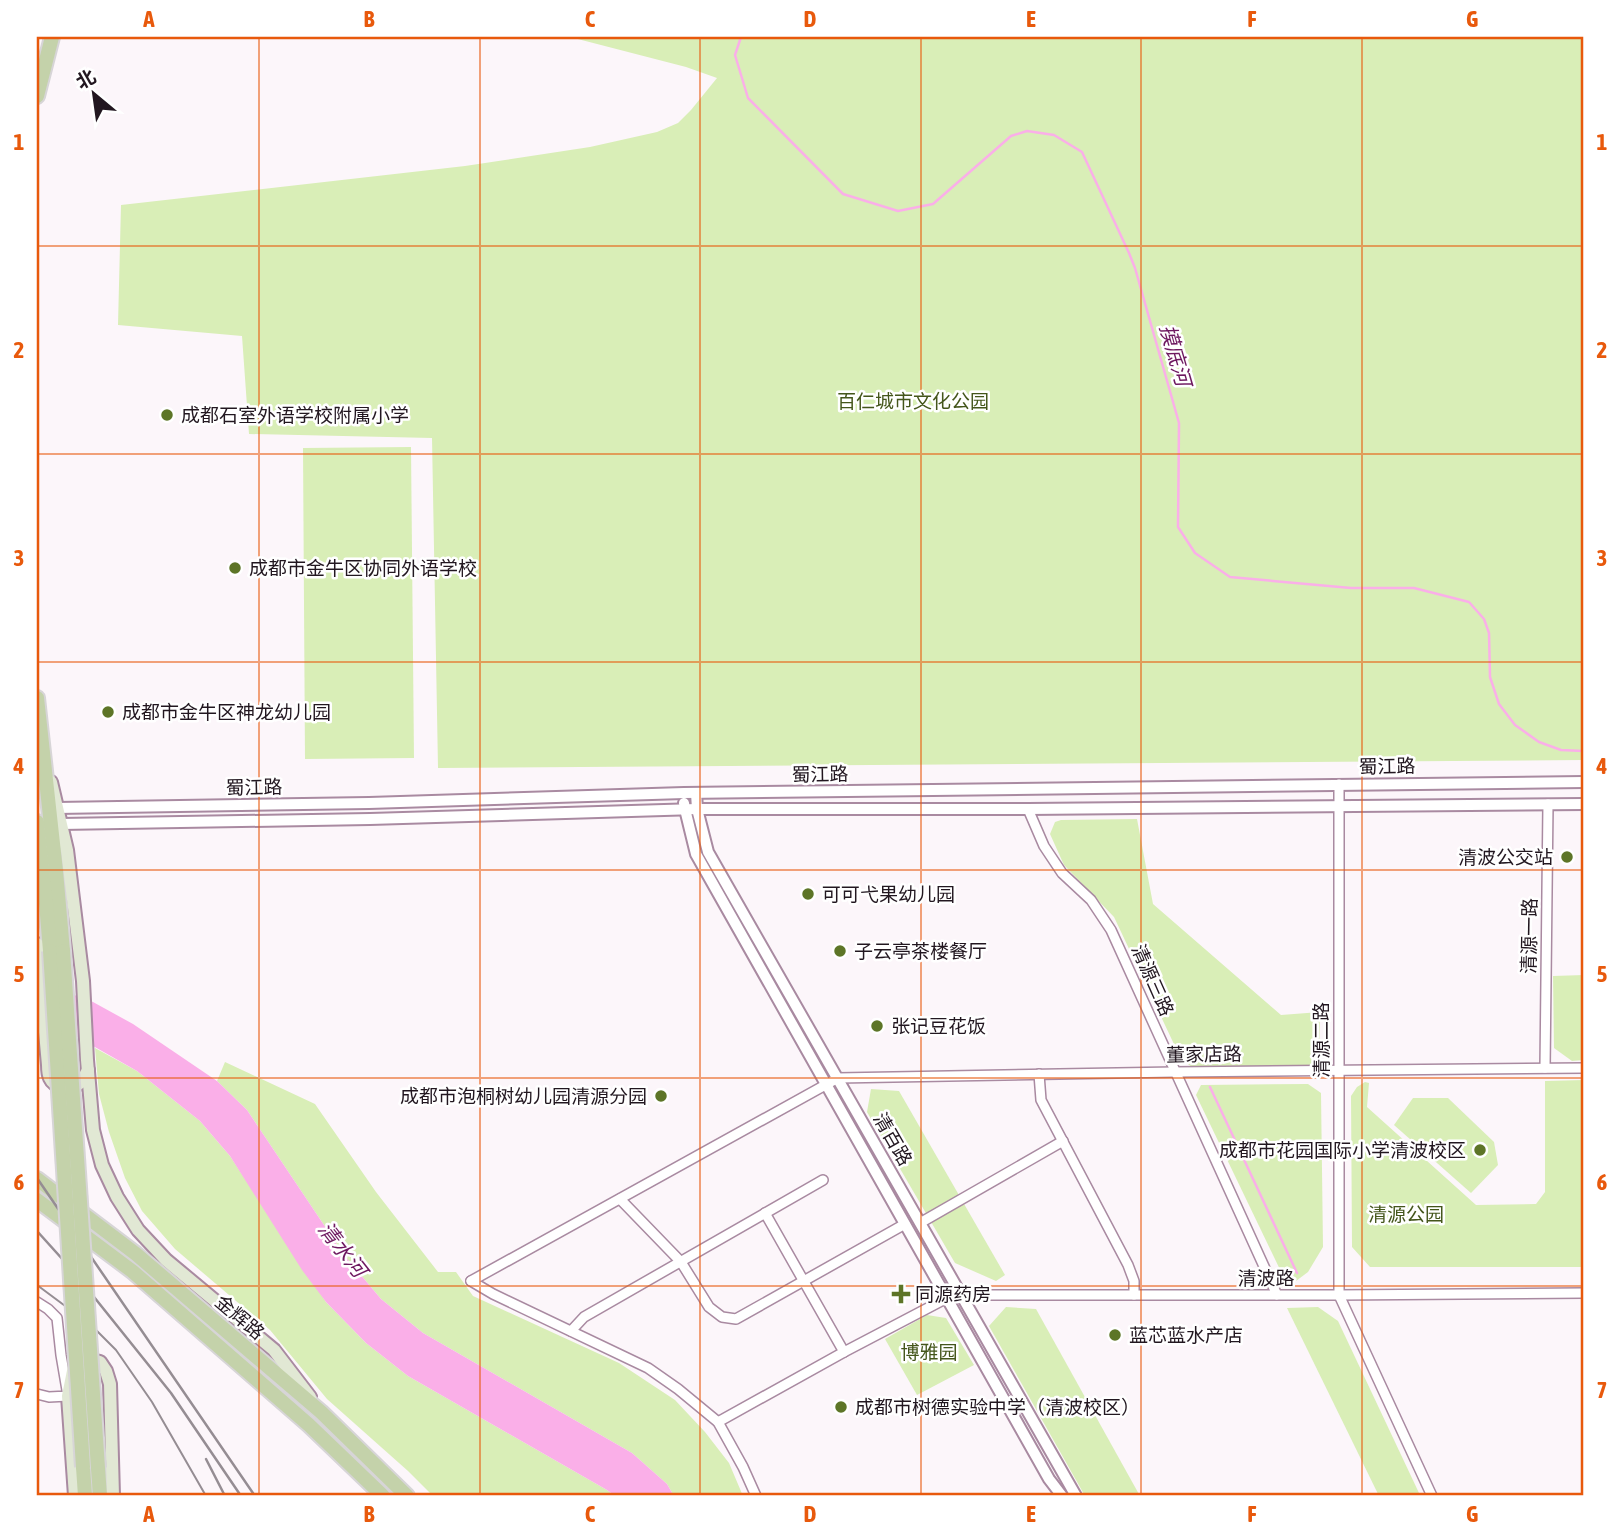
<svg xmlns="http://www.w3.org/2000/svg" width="1621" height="1533" viewBox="0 0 1621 1533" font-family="'Asap Condensed','Noto Sans SC',sans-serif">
	<rect width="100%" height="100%" fill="#fcf6fa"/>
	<g fill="#d9eeb7">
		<path d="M570,37H1584V760L438,768L432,438L249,434L242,336L118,325L121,205L465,166L590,147L657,132L678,123L691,110L717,78L686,67Z"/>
		<path d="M411,447L414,758L305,759L303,448Z"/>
		<path d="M1137,819L1153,904L1281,1015L1320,1012L1319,1054L1309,1067H1192L1181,1059L1114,917L1064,865L1050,834L1055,822L1061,820Z"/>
		<path d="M1584,975V1060L1572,1061L1554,1048L1553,976Z"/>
		<path d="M95,1048L137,1071L200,1121L230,1156L326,1302L366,1343L408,1376L607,1490L615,1496H433L408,1471L327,1399L270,1330L175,1249L142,1211L125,1178L109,1132L99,1094Z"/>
		<path d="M225,1062L315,1104L376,1192L438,1272H456L473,1296L619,1363L675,1400L705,1432L729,1463L743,1496H674L667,1484L632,1453L423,1333L381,1299L344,1255L247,1110L217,1081Z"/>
		<path d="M1584,1080V1267H1370L1352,1247L1351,1096L1357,1087L1365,1082L1369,1083L1367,1107L1476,1205L1536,1204L1545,1192V1081Z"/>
		<path d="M1308,1084L1321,1093L1323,1247L1308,1272L1296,1281L1285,1280L1196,1095L1201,1085Z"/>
		<path d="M871,1089L899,1091L1005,1275L996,1281L955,1263L867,1112Z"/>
		<path d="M1413,1098H1448L1494,1142L1498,1165L1471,1193L1394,1125Z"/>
		<path d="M1006,1307L1036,1309L1140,1496H1085L989,1326Z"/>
		<path d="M1318,1307L1338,1321L1419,1493L1417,1496H1379L1287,1308Z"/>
		<path d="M927,1315L946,1318L974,1365L917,1395L885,1339Z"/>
	</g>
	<path fill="#faafe8" d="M37,981L93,1002L133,1024L217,1081L247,1110L344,1255L381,1299L423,1333L632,1453L667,1484L674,1496H615L607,1490L408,1376L366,1343L326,1302L302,1270L230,1156L200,1121L137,1071L37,1014Z"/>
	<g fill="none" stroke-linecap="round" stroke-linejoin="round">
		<g stroke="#faafe8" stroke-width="2.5">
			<path d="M741,37L735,55L748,98L843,194L898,211L933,204L1011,136L1027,131L1054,135L1082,152L1129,253L1135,268L1179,423L1178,527L1195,553L1230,577L1351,588H1414L1469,602L1484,619L1489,633L1490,677L1499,704L1515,725L1539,742L1561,750L1584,751"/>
			<path d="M1210,1087L1297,1273"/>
		</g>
		<defs>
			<g id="minor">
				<path d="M1339,784V1295L1432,1496"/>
				<path d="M1028,809L1044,846L1062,873L1091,900L1111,930L1277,1295"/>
				<path d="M1545,1068L1548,804"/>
				<path d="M1039,1074L1041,1100L1128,1265L1134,1281V1295"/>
				<path d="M620,1199L681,1262L709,1307L722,1317L736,1319L905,1224"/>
				<path d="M765,1213L844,1352"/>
				<path d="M920,1223L1063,1141"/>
				<path d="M471,1281L838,1078L1175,1072L1584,1068"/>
				<path d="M471,1281L493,1294L648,1368L678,1389L718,1422L743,1467L756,1496"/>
				<path d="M37,1302L48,1309L57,1318L61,1355L68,1396L49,1397L37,1394"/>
				<path d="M571,1331L584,1317L823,1180"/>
				<path d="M718,1422L844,1352L947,1298L960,1295H1339L1584,1293"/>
			</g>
			<g id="tertiary">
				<path d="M696,793L697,809L708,852L1076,1496"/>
				<path d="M684,803L685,809L696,854L1049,1479L1062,1496"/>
				<path d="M57,808L369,803L684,793L1584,782"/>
				<path d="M61,824L370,819L697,809H1028L1584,804"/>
			</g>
			<g id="secondary">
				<path d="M51,782L67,850L83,981L87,1060L93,1130L102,1165L117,1197L138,1230L166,1260L274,1350L310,1397"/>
				<path d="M37,944L48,1065C48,1069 48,1074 50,1078C54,1087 68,1089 77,1085C83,1082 85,1075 88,1070"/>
				<path d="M75,1496L68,1396L74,1366L87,1359L100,1362L106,1371L110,1384L113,1496"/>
			</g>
			<g id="primary">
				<path d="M37,96L52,37"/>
				<path d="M37,698L56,871L63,951"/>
				<path d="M37,822L46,903L50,951"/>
				<path d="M37,1179L136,1254L321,1412L407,1496"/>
				<path d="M37,1200L132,1271L309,1425L383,1496"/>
				<path d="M83,1467L85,1496"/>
				<path d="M98,1468L100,1496"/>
			</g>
		</defs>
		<use href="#minor" stroke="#a98aa1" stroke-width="12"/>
		<use href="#tertiary" stroke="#a98aa1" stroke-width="14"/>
		<use href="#secondary" stroke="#a98aa1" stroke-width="16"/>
		<use href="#primary" stroke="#d7d5d7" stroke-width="18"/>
		<use href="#minor" stroke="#fff" stroke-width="9"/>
		<use href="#tertiary" stroke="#fff" stroke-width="10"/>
		<use href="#secondary" stroke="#e1e8d4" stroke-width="12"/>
		<use href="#primary" stroke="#c4d2aa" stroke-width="14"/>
		<path stroke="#958d93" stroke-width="2" d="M37,1285L92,1326L116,1350L152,1402L206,1496"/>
		<g stroke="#958d93" stroke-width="2.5">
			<path d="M37,1178L255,1496"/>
			<path d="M37,1231L74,1272L171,1393L241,1496"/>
			<path d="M206,1459L225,1496"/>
		</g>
		<defs>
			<g id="primary-bridge">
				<path d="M50,951L83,1467"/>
				<path d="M63,951L98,1468"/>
			</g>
		</defs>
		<use href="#primary-bridge" stroke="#d7d5d7" stroke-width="18" stroke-linecap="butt"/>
		<use href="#primary-bridge" stroke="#c4d2aa" stroke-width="14"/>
	</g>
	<path fill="none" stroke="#e8590c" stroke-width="2" stroke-opacity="0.55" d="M259,37V1496M480,37V1496M700,37V1496M921,37V1496M1141,37V1496M1362,37V1496M37,246H1584M37,454H1584M37,662H1584M37,870H1584M37,1078H1584M37,1286H1584"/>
	<g fill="#5d7527" stroke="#fff" stroke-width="2.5">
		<circle cx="167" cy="415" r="7"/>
		<circle cx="235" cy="568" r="7"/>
		<circle cx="108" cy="712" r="7"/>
		<circle cx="1567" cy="857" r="7"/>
		<circle cx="808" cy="894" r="7"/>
		<circle cx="840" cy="951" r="7"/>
		<circle cx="877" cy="1026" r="7"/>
		<circle cx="661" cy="1096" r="7"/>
		<circle cx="1480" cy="1150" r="7"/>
		<path d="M897.5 1283.5h7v7h7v7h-7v7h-7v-7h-7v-7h7z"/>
		<circle cx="1115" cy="1335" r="7"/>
		<circle cx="841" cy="1407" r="7"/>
	</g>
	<g text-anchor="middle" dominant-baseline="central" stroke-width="5" stroke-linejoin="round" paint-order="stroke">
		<g font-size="19" fill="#44561b" stroke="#fff">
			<text x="913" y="401">百仁城市文化公园</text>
			<text x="1406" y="1214">清源公园</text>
			<text x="929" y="1352">博雅园</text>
		</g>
		<g font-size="19" fill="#221720" stroke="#fff" text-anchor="start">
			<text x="181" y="415">成都石室外语学校附属小学</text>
			<text x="249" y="568">成都市金牛区协同外语学校</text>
			<text x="122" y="712">成都市金牛区神龙幼儿园</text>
			<text x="1553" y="857" text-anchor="end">清波公交站</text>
			<text x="822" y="894">可可弋果幼儿园</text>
			<text x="854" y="951">子云亭茶楼餐厅</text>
			<text x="891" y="1026">张记豆花饭</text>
			<text x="647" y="1096" text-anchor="end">成都市泡桐树幼儿园清源分园</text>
			<text x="1466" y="1150" text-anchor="end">成都市花园国际小学清波校区</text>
			<text x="915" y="1294">同源药房</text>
			<text x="1129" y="1335">蓝芯蓝水产店</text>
			<text x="855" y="1407">成都市树德实验中学（清波校区）</text>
		</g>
		<g font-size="19" fill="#221720" stroke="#fff">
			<text transform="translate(1387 766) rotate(-1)">蜀江路</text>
			<text transform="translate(820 774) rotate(-1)">蜀江路</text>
			<text transform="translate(254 787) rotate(-1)">蜀江路</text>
			<text transform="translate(1529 936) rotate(-89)">清源一路</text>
			<text transform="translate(1153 980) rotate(66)">清源三路</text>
			<text transform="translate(1321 1040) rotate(-90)">清源二路</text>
			<text transform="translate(1204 1054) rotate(-1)">董家店路</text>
			<text transform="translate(893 1139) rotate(60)">清百路</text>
			<text x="1266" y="1278">清波路</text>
			<text transform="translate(240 1317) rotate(40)">金辉路</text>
		</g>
		<g font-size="21" font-style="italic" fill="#6e1960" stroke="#fff">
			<text transform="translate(1176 355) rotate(74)">摸底河</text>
			<text transform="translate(343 1249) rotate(52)">清水河</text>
		</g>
	</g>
	<rect width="1621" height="1533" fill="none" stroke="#ffffff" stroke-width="77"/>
	<g transform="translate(94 94) rotate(331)" stroke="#ffffff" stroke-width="5" paint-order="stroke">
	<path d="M0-5L12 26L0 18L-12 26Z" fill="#221720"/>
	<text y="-10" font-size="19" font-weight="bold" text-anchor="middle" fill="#221720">北</text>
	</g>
	<rect x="38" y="38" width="1544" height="1456" fill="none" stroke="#e8590c" stroke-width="2.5"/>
	<g font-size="23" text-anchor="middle" font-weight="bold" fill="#e8590c">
		<text x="149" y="27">A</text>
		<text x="369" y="27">B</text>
		<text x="590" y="27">C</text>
		<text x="810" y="27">D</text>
		<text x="1031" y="27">E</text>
		<text x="1252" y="27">F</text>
		<text x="1472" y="27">G</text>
		<text x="19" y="150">1</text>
		<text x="1602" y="150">1</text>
		<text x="19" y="358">2</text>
		<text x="1602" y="358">2</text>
		<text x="19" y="566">3</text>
		<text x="1602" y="566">3</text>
		<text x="19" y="774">4</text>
		<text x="1602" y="774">4</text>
		<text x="19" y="982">5</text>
		<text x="1602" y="982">5</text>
		<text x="19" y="1190">6</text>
		<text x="1602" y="1190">6</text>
		<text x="19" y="1398">7</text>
		<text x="1602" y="1398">7</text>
		<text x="149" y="1522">A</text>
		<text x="369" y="1522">B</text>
		<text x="590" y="1522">C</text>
		<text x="810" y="1522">D</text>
		<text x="1031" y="1522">E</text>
		<text x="1252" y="1522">F</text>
		<text x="1472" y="1522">G</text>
	</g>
</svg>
